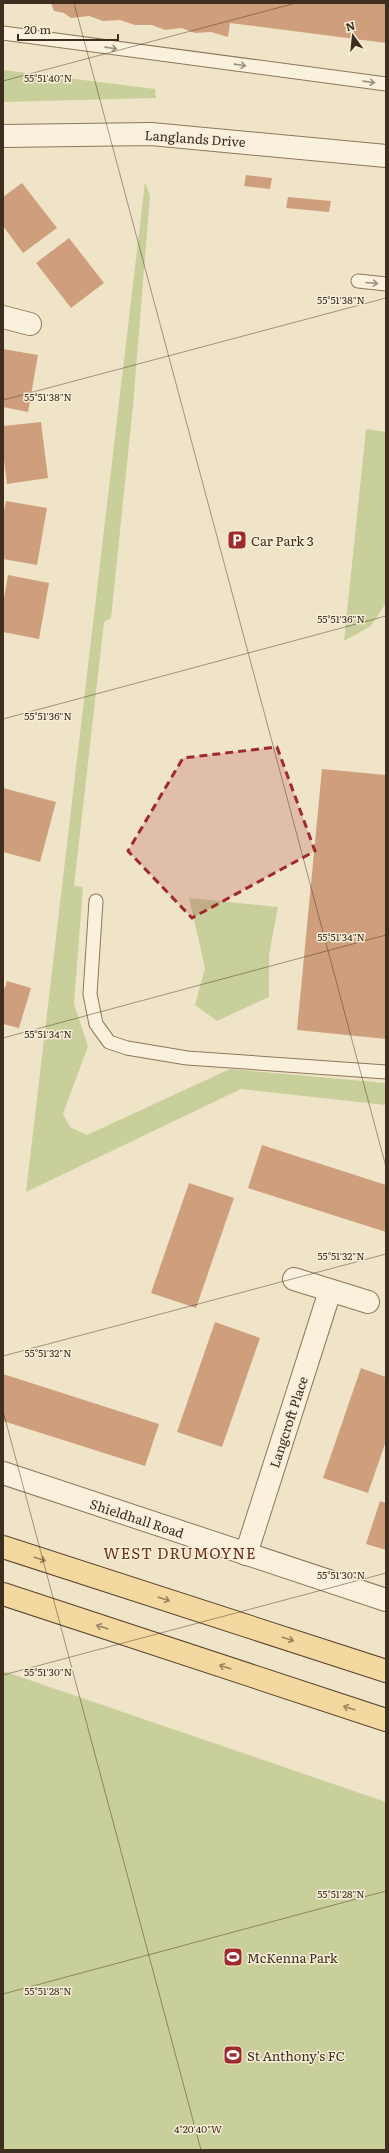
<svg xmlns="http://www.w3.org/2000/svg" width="389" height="2153" viewBox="0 0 389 2153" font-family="Literata,serif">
	<rect width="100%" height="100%" fill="#f0e4c8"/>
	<g fill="#c9cf9b">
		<path d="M3,70L155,89L156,98L3,102Z"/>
		<path d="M145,182L150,196L133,406L111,618L104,622L74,886L83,887L74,1004L88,1046L63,1114L70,1127L87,1135L230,1069L386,1083V1105L241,1089L26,1192Z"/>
		<path d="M366,429L386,432V603L371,626L344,641Z"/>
		<path d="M189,898L278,907L269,955V997L217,1021L195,1005L205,968Z"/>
		<path d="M3,1671L386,1802V2150H3Z"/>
	</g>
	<g fill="#cf9f7d">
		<path d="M51,3H386V43L230,23L228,37L211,32L195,33L181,28L165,30L152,25H135L120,20L103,21L89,16L71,18L64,13L54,11Z"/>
		<path d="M246,175L272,178L270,189L244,186Z"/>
		<path d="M22,183L57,228L23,253L3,226V197Z"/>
		<path d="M288,197L331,201L329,212L286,208Z"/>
		<path d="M69,238L104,283L71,308L36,263Z"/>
		<path d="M3,349L38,355L28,412L3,407Z"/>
		<path d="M41,422L48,478L7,484L3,453V426Z"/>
		<path d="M6,501L47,508L37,565L3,559V515Z"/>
		<path d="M8,575L49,583L39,639L3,632V604Z"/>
		<path d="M322,769L386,775V1039L297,1030Z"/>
		<path d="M3,788L56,802L40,862L3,852Z"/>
		<path d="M7,981L31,988L19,1028L3,1024V988H5Z"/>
		<path d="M262,1145L386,1185V1232L248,1188Z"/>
		<path d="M189,1183L234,1198L196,1308L151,1293Z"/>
		<path d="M215,1322L260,1338L222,1447L177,1432Z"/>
		<path d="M361,1368L386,1377V1441L368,1493L323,1478Z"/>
		<path d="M3,1374L159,1424L145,1466L3,1421Z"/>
		<path d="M380,1501L386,1503V1550L366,1544Z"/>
	</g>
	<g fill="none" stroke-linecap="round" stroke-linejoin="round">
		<defs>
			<g id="lane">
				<path d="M3,33L386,84"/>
				<path d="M358,281L386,284"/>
				<path d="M96,901L90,994L96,1024L109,1042L127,1048L187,1058L386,1072"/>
			</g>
			<g id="street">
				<path d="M3,136L151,134L386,156"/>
				<path d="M3,317L30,324"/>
				<path d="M294,1279L368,1302"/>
				<path d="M3,1473L386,1600"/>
				<path d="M246,1554L330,1291"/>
			</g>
			<g id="primary">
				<path d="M3,1547L386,1671"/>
				<path d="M3,1594L386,1720"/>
			</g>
		</defs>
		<use href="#lane" stroke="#8d765c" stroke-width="15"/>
		<use href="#street" stroke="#8d765c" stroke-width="24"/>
		<use href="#primary" stroke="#5b4430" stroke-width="24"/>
		<use href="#lane" stroke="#faf1dc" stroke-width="13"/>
		<use href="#street" stroke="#faf1dc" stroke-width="22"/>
		<use href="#primary" stroke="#f3d9a0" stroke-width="22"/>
	</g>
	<defs><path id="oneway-shaft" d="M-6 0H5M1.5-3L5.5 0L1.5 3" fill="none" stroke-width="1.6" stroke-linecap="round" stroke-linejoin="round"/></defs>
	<g stroke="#9c907e">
		<use href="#oneway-shaft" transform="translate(111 48) rotate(8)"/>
		<use href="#oneway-shaft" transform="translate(240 65) rotate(8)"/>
		<use href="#oneway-shaft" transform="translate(369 82) rotate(8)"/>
		<use href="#oneway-shaft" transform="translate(372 283) rotate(5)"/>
	</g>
	<g stroke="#988460">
		<use href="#oneway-shaft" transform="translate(40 1559) rotate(18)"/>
		<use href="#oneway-shaft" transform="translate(164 1599) rotate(18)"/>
		<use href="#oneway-shaft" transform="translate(102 1627) rotate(-162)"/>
		<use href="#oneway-shaft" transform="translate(288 1639) rotate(18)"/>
		<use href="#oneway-shaft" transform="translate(225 1667) rotate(-162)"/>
		<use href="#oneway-shaft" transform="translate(349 1708) rotate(-162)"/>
	</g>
	<path fill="#9e2a2b" fill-opacity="0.2" stroke="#9e2a2b" stroke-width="3" stroke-dasharray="8 5" stroke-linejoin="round" d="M277,747L315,851L192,918L128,851L183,758Z"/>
	<path fill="none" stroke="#3d2e20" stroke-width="1" stroke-opacity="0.45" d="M74,3L386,1167M3,81L296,3M3,400L386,298M3,719L386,616M3,1038L386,935M3,1356L386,1254M3,1411L201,2150M3,1675L386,1573M3,1994L386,1891"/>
	<defs>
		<symbol id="parking-square" viewBox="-11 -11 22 22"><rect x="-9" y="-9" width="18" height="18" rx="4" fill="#9e2a2b" stroke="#f7eed8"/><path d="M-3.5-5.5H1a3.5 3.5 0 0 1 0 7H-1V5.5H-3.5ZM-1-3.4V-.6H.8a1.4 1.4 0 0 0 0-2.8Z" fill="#fff"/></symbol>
		<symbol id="stadium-square" viewBox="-11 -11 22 22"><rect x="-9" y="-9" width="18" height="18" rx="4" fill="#9e2a2b" stroke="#f7eed8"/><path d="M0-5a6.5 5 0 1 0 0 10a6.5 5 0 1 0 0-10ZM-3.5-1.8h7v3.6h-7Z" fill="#fff"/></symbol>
	</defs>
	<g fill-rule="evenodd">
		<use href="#parking-square" x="226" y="529" width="22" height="22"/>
		<use href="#stadium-square" x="222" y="1946" width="22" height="22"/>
		<use href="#stadium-square" x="222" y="2044" width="22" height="22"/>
	</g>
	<g text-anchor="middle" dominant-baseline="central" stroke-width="3" stroke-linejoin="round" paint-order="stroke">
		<g font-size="13" fill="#3d2e20" stroke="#f7eed8">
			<text transform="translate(195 138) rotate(4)">Langlands Drive</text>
			<text transform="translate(288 1422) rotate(-72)">Langcroft Place</text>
			<text transform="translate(137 1518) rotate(18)">Shieldhall Road</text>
		</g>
		<g font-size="13" fill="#3d2e20" stroke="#f7eed8" text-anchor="start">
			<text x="251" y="540">Car Park 3</text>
			<text x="247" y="1957">McKenna Park</text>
			<text x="247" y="2055">St Anthony's FC</text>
		</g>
		<g font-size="15" letter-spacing="1" fill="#6b2e1e" stroke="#f7eed8">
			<text x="180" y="1552">WEST DRUMOYNE</text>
		</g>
	</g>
	<g font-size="10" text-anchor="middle" fill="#3d2e20" stroke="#f7eed8" stroke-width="3" stroke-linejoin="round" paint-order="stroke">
		<text x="48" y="82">55°51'40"N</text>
		<text x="341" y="304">55°51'38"N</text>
		<text x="48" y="401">55°51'38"N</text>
		<text x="341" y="623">55°51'36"N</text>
		<text x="48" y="720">55°51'36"N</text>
		<text x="341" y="941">55°51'34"N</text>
		<text x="48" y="1038">55°51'34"N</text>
		<text x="341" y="1260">55°51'32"N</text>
		<text x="48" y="1357">55°51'32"N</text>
		<text x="341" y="1579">55°51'30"N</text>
		<text x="48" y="1676">55°51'30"N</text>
		<text x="341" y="1898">55°51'28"N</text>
		<text x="48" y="1995">55°51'28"N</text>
		<text x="198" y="2133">4°20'40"W</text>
	</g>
	<rect width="389" height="2153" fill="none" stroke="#3d2e20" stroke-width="8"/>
	<g transform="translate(353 36) rotate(345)" stroke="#f7eed8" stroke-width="3" paint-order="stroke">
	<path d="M0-3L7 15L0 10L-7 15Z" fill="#3d2e20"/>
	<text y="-6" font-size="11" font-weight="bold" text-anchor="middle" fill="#3d2e20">N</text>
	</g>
	<path d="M18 34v6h100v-6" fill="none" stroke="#3d2e20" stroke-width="2"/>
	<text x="24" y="34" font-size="12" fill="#3d2e20" stroke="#f7eed8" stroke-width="3" paint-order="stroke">20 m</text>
</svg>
